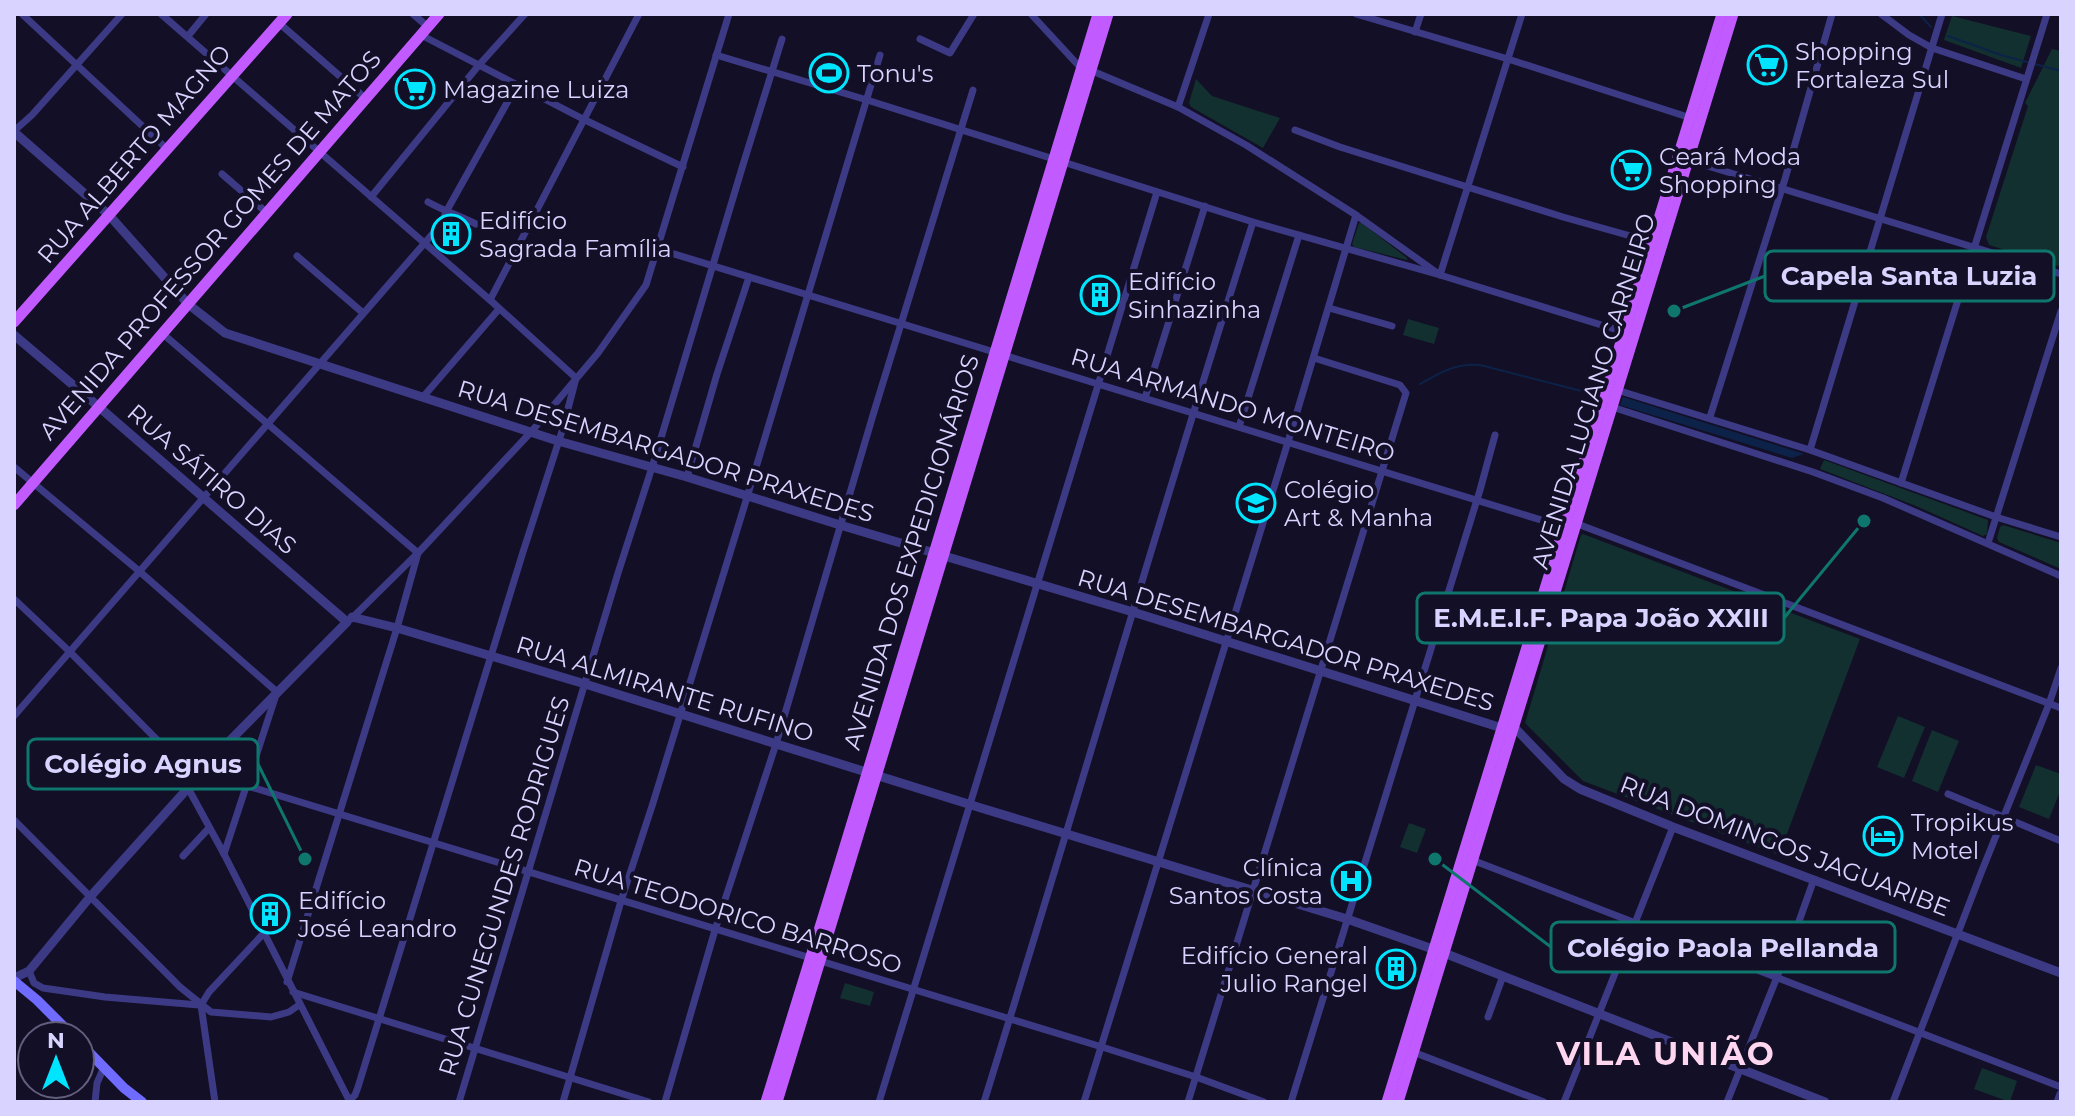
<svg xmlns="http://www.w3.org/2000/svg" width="2075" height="1116" viewBox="0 0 2075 1116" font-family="Montserrat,sans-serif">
	<rect width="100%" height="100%" fill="#130f26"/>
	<g fill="#12302f">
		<path d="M1952,16L2031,36L2021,68L1944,40Z"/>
		<path d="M2052,49L2061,51V266H2058L1989,245L1986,237L2028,106L2025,103Z"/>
		<path d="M1196,79L1212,96L1280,118L1263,148L1191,107L1189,103Z"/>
		<path d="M1359,223H1362L1407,258V260L1354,247L1352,244Z"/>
		<path d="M1408,319L1439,328L1434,344L1403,335Z"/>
		<path d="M1824,460L1988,520L1987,534L1983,536L1916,506L1820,469Z"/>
		<path d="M2003,525L2061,543V569L1999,542L1997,538L2000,527Z"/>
		<path d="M1583,534L1860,639L1779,855L1583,781L1525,723L1581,535Z"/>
		<path d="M1898,716L1925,727L1904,778L1877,767Z"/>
		<path d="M1932,730L1959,741L1938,792L1912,781Z"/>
		<path d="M2036,765L2061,774V789L2049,819L2019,807Z"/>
		<path d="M1409,823L1426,829L1417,853L1400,847Z"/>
		<path d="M845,983L874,992L870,1006L840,998Z"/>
		<path d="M1982,1068L2017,1081L2010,1102L1974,1089Z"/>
	</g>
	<path fill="#0c2248" d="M1623,397L1795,451L1804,454L1792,458L1620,405Z"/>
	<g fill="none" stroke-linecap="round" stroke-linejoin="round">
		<g stroke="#0c2248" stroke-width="2">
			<path d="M1919,14L1931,27"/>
			<path d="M1948,36L2001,55L2061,71"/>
			<path d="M1420,384C1441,372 1456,363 1480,365L1597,395"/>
		</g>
		<g stroke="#3d3a85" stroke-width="7">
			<path d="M22,14L167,149"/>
			<path d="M161,14L490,300L576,378L563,428L523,552L358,1087L355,1095L348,1102"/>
			<path d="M413,14L428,27"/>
			<path d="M1031,14L1078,65L1178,107L1246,145L1356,215L1440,275L1522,14"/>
			<path d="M1356,14L1508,59L1694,119"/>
			<path d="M1881,14L1909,35L1932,48L2026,79"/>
			<path d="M279,23L366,99"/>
			<path d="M1415,32L1421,14"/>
			<path d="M421,35L585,120L683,167"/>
			<path d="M188,36L206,14"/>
			<path d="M920,39L950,53L974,14"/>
			<path d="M716,55L867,100L1253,222L1440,275L1624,332"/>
			<path d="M1178,107L1209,14"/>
			<path d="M1295,130L1340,147L1563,217L1652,242"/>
			<path d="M14,131L32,115L122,14"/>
			<path d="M1685,159L2061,274"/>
			<path d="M222,174L266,212"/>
			<path d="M371,197L479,65L525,14"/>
			<path d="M428,202C444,211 460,216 476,224"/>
			<path d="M658,249L1564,527L1575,523L2061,708"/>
			<path d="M297,256L363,313"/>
			<path d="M490,300L639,14"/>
			<path d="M1329,308L1392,326"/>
			<path d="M163,334L418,553L397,628L287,982"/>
			<path d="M1617,390L1810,450L1996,517L2061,537"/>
			<path d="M423,397L499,309"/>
			<path d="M1145,398L1205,206"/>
			<path d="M1612,407L1813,472L1883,498L2061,576"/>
			<path d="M1710,417L1785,179L1832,14"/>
			<path d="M1239,427L1299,235"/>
			<path d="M1810,450L1942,14"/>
			<path d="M14,467L139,571L277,692L224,854"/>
			<path d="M687,477L717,374L749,277"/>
			<path d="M1901,483L2047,14"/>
			<path d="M1988,543L2061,311"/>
			<path d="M14,599L70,652L184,767L198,773L215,776L1102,1047L1196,1077L1264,1102"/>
			<path d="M351,619L418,553L531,432L598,353L646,285L729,14"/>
			<path d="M14,716L442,223L446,212L517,85"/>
			<path d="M188,788L224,854L350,1102"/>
			<path d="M1948,794L2061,841"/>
			<path d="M14,820L180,987L211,1012L271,1017L289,1012L299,1005"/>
			<path d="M183,856L209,828"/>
			<path d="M1472,860L2061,1087"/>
			<path d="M29,971L34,983L43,988L105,997L199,1005"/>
			<path d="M293,992L649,1102"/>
			<path d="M201,1005L215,1102"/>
			<path d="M201,1005L209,992L263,934"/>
			<path d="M1488,1017L1503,976"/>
			<path d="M1413,1052L1544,1102"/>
			<path d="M95,1102L97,1083L104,1067"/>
			<path d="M459,1102L618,573L655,458L742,168L782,39"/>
			<path d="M563,1102L621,901L653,803L745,504L880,55"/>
			<path d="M665,1102L715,930L776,744L873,415L973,90"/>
			<path d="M879,1102L1157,192"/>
			<path d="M984,1102C1075,809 1160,514 1253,222"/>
			<path d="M1084,1102L1288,442L1356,215"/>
			<path d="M1188,1102L1406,393L1400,385L1314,358"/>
			<path d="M1291,1102L1480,490L1495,435"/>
			<path d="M1564,1102L1673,827"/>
			<path d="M1727,1102L1797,927L1814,879"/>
			<path d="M1893,1102L1981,873L2049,704L2061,668"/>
		</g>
		<g stroke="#3d3a85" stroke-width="9">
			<path d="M14,132L109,215L188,304L225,333L558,441L687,477L840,525L1133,612L1502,728L1514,727L1564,779L1580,789L1673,827L2061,973"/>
			<path d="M14,335L99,407L347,622L198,773L188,788L90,897L29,971L14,978"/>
			<path d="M352,617L397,628L585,684L981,808L1347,919L1444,953L1825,1102"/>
			<path d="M2058,1102L2061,1094"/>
		</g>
		<g stroke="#6f6bff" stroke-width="10">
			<path d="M14,981L37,1000L73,1036"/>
			<path d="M80,1043L124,1088L142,1102"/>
		</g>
		<g stroke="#c25bff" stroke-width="11">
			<path d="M14,322L287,14"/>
			<path d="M14,505L439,14"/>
			<path d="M766,1102L839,866L1098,14"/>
			<path d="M777,1102L1108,14"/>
			<path d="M1387,1102L1722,14"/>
			<path d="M1398,1102L1733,14"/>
		</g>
	</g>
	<defs>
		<symbol id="supermarket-ring" viewBox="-11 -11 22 22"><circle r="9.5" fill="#130f26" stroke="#00e5ff" stroke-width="1.5"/><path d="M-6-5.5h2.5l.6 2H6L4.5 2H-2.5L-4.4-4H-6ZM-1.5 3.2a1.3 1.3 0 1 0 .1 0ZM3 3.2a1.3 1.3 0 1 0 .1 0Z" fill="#00e5ff"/></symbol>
		<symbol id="stadium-ring" viewBox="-11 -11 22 22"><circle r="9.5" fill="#130f26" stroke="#00e5ff" stroke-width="1.5"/><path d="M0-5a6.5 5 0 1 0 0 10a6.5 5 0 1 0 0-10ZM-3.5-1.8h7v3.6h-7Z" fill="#00e5ff"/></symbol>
		<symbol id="building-ring" viewBox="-11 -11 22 22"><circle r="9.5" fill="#130f26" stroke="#00e5ff" stroke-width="1.5"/><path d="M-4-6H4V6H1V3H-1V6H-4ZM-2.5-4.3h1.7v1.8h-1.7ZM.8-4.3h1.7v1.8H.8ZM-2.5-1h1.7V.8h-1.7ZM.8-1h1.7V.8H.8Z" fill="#00e5ff"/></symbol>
		<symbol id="school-ring" viewBox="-11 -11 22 22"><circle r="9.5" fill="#130f26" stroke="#00e5ff" stroke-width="1.5"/><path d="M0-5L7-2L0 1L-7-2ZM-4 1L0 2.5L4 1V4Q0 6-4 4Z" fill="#00e5ff"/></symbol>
		<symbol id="hotel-ring" viewBox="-11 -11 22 22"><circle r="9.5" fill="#130f26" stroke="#00e5ff" stroke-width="1.5"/><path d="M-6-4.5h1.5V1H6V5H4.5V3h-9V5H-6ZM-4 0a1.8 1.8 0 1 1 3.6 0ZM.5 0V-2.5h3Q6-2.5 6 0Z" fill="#00e5ff"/></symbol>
		<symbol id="hospital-ring" viewBox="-11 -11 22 22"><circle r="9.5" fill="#130f26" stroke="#00e5ff" stroke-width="1.5"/><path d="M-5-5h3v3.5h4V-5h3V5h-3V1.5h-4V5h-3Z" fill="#00e5ff"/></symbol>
	</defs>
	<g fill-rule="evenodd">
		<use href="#supermarket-ring" x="1745" y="43" width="44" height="44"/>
		<use href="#stadium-ring" x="807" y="51" width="44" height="44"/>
		<use href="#supermarket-ring" x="393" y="67" width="44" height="44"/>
		<use href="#supermarket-ring" x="1609" y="148" width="44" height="44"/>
		<use href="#building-ring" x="429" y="212" width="44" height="44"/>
		<use href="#building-ring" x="1078" y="273" width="44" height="44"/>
		<use href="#school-ring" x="1234" y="481" width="44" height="44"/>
		<use href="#hotel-ring" x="1861" y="814" width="44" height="44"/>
		<use href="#hospital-ring" x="1329" y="859" width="44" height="44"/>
		<use href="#building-ring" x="248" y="892" width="44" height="44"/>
		<use href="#building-ring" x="1374" y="947" width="44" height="44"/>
	</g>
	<g text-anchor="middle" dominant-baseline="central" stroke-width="8" stroke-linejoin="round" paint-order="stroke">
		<g font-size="24" fill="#d9d4ff" stroke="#130f26" text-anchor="start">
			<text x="1795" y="51">Shopping<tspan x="1795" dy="28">Fortaleza Sul</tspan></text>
			<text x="857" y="73">Tonu's</text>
			<text x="443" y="89">Magazine Luiza</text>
			<text x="1659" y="156">Ceará Moda<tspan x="1659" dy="28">Shopping</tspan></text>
			<text x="479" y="220">Edifício<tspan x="479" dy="28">Sagrada Família</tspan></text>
			<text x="1128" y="281">Edifício<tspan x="1128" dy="28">Sinhazinha</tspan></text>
			<text x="1284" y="489">Colégio<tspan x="1284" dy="28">Art &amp; Manha</tspan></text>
			<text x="1911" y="822">Tropikus<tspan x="1911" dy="28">Motel</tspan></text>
			<text x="1323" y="867" text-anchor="end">Clínica<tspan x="1323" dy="28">Santos Costa</tspan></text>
			<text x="298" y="900">Edifício<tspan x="298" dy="28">José Leandro</tspan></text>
			<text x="1368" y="955" text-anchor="end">Edifício General<tspan x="1368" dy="28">Julio Rangel</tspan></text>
		</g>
		<g font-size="24" fill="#d9d4ff" stroke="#130f26">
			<text transform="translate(134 154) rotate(-49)">RUA ALBERTO MAGNO</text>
			<text transform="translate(210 245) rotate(-49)">AVENIDA PROFESSOR GOMES DE MATOS</text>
			<text transform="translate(1593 391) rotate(-73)">AVENIDA LUCIANO CARNEIRO</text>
			<text transform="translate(1233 405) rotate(17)">RUA ARMANDO MONTEIRO</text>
			<text transform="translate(666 451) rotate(17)">RUA DESEMBARGADOR PRAXEDES</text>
			<text transform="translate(212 479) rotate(41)">RUA SÁTIRO DIAS</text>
			<text transform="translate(911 552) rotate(-73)">AVENIDA DOS EXPEDICIONÁRIOS</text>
			<text transform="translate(1286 640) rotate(17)">RUA DESEMBARGADOR PRAXEDES</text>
			<text transform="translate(665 689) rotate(17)">RUA ALMIRANTE RUFINO</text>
			<text transform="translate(1785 846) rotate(21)">RUA DOMINGOS JAGUARIBE</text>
			<text transform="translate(504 886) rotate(-73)">RUA CUNEGUNDES RODRIGUES</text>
			<text transform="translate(738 916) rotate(17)">RUA TEODORICO BARROSO</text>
		</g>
		<g font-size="32" font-weight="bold" letter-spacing="2" fill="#ffd6f0" stroke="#130f26">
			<text x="1666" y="1053">VILA UNIÃO</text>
		</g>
	</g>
	<path fill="none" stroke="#0f766e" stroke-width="3" d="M1674 311L1765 276M1864 521L1784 618M305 859L258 764M1435 859L1551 947"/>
	<g fill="#0f766e" stroke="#130f26" stroke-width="3">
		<circle cx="1674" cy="311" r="8"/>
		<circle cx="1864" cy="521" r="8"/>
		<circle cx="305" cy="859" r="8"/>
		<circle cx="1435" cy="859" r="8"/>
	</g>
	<g fill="#130f26" stroke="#0f766e" stroke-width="3">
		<rect x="1765" y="251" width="289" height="50" rx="8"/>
		<rect x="1417" y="593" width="367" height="50" rx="8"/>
		<rect x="28" y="739" width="230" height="50" rx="8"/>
		<rect x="1551" y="922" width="344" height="50" rx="8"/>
	</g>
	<g font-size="26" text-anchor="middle" font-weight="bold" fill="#d9d4ff">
		<text x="1909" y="285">Capela Santa Luzia</text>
		<text x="1601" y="627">E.M.E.I.F. Papa João XXIII</text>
		<text x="143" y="773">Colégio Agnus</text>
		<text x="1723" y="957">Colégio Paola Pellanda</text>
	</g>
	<rect width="2075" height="1116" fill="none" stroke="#d9d4ff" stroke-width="32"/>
	<g transform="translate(56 1060)"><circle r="38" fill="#130f26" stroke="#625e7d" stroke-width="2"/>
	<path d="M0-6L14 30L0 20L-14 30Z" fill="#00e5ff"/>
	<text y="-12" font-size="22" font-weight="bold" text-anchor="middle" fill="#d9d4ff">N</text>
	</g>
</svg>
